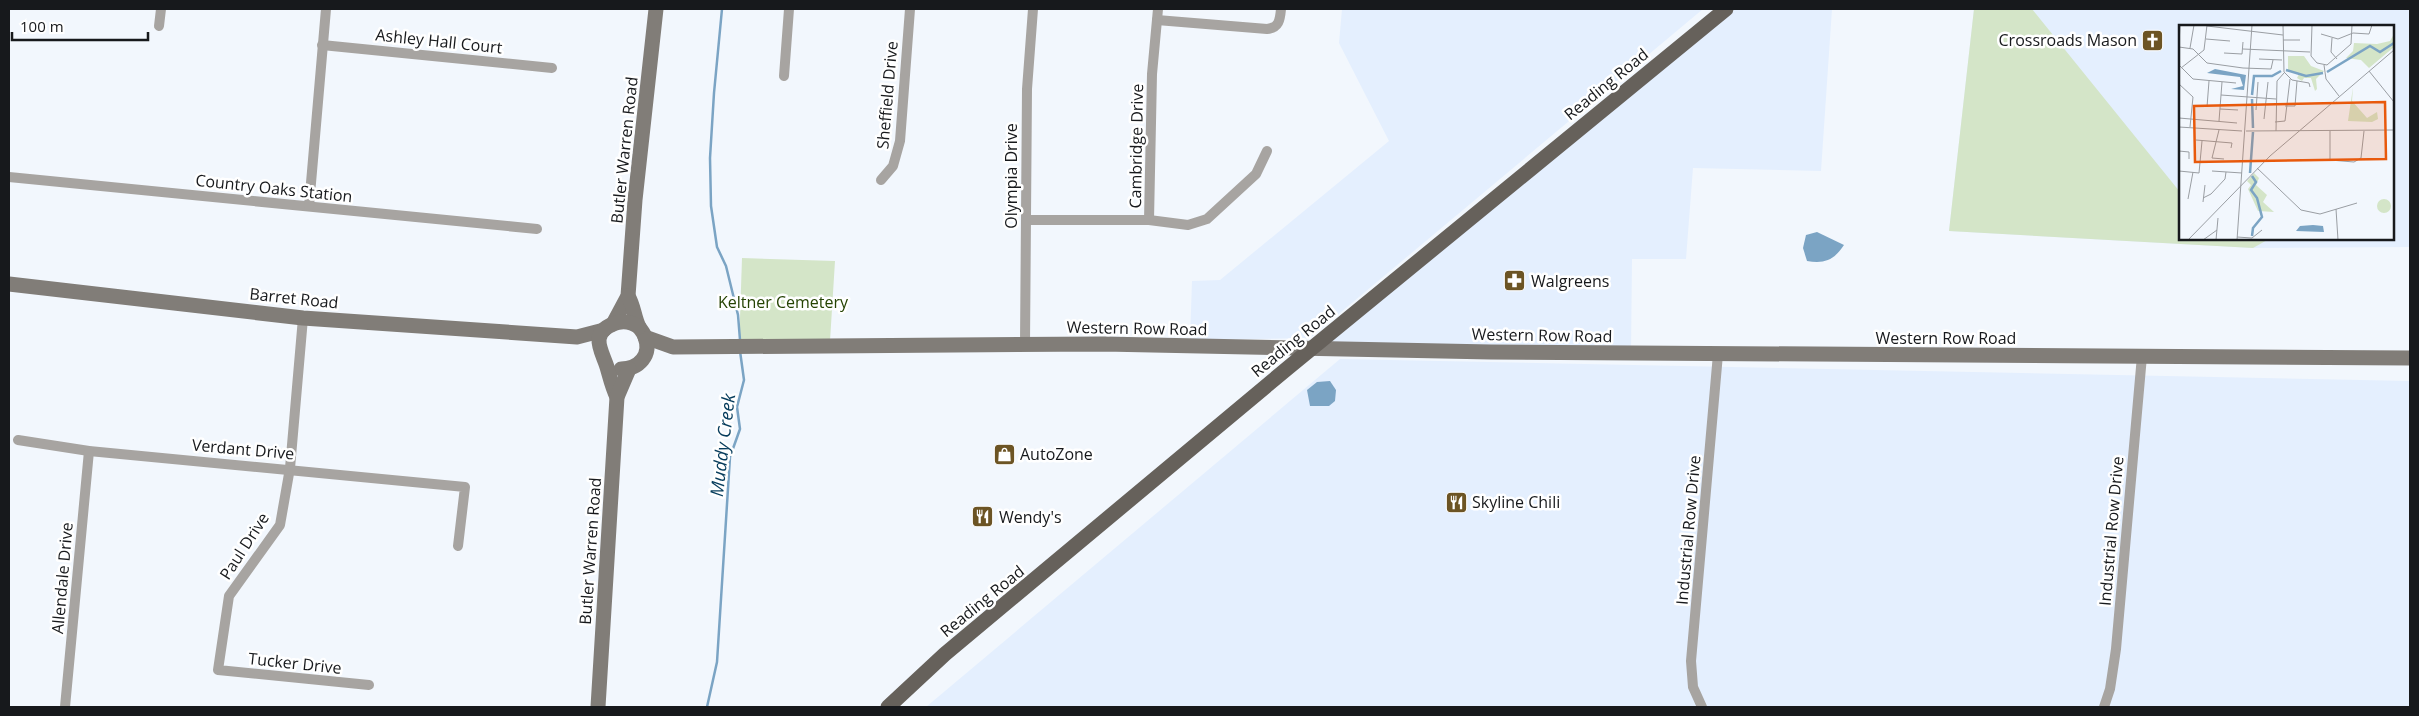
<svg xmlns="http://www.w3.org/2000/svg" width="2419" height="716" viewBox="0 0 2419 716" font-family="'Open Sans',sans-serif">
	<rect width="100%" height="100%" fill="#f2f7fd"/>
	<g fill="#e4effe" fill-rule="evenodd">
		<path d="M1342,9H1703L1310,338L1190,340L1192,281L1220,280L1389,141L1339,43Z"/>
		<path d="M1726,9H1832L1821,171L1693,168L1686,259H1632L1631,353L1314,347Z"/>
		<path d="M1974,9H2410V247L2253,248L1949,231ZM2180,26H2393V239H2180Z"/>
		<path d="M1340,359L2410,381V707H926Z"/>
	</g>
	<g fill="#d4e5c8">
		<path d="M1974,9H2032L2180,192V239H2269L2253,248L1949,231Z"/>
		<path d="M742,258L835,261L830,341L739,348Z"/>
	</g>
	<g fill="#7ba4c4">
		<path d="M1817,232L1844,245C1834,260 1825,264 1807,261L1803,248L1806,235Z"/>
		<path d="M1330,381L1336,390L1335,401L1329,406H1310L1307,390L1317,382Z"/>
	</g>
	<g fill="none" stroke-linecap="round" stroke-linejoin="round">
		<g stroke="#7ba4c4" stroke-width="2.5">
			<path d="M722,9L714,93L710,158L711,206L717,247L726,266L738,315L740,340"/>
			<path d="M707,707L717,662L730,457L740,429L737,407L744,380L740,351"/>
		</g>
		<g stroke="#a7a4a1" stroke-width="10">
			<path d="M1157,20L1267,29C1279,28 1280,20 1281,9"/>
			<path d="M159,26L161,9"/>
			<path d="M322,45L552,68"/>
			<path d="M784,76L789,9"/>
			<path d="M9,177L537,229"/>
			<path d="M881,180L893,166L900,141L910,9"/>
			<path d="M309,206L326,9"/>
			<path d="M1026,220H1149L1152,74L1158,9"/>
			<path d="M1149,220L1188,225L1207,219L1256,174L1267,151"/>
			<path d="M303,318L290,468L280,525L229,596L218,670L369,685"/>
			<path d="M1025,343L1027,89L1033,9"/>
			<path d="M18,440L89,451L465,487L458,546"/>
			<path d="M65,707L89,451"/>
			<path d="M1702,707L1693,687L1691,661L1718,354"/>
			<path d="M2104,707L2110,689L2116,649L2142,356"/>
		</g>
		<g stroke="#817d78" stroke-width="15">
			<path d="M9,284L303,318L577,337L604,330"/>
			<path d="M613,324L628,296L635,200L656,9"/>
			<path d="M645,337L673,347L1104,344L1491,352L2410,358"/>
			<path d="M621,369C639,369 652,355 645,337C644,333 641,330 639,327C634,317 634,306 628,296"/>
			<path d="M617,397C612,387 610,377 607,367C602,351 589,334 613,324C622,320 632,322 639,327"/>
			<path d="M598,707L617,397L629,369"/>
		</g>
		<path stroke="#66615b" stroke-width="15" d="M888,707L945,654L1289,367L1726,9"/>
	</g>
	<defs>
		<symbol id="church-square" viewBox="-11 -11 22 22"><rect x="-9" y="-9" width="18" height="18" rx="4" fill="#6c5424" stroke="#fff"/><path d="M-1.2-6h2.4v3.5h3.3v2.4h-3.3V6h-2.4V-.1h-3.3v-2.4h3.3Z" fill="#fff"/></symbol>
		<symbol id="pharmacy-square" viewBox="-11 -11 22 22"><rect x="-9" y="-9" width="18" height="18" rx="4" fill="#6c5424" stroke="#fff"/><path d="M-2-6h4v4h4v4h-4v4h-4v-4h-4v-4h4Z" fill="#fff"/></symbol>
		<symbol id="shop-square" viewBox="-11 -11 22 22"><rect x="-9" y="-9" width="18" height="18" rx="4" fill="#6c5424" stroke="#fff"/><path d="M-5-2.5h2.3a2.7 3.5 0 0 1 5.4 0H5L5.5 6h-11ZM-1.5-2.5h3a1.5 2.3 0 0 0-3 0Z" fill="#fff"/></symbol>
		<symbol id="restaurant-square" viewBox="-11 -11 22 22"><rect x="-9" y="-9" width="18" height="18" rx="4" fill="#6c5424" stroke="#fff"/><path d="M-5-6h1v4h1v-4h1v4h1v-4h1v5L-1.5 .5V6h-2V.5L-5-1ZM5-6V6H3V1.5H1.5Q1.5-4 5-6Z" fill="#fff"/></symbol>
	</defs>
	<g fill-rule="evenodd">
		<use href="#church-square" x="2140" y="28" width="25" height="25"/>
		<use href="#pharmacy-square" x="1502" y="268" width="25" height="25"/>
		<use href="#shop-square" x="992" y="442" width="25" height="25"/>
		<use href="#restaurant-square" x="1444" y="490" width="25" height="25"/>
		<use href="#restaurant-square" x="970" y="504" width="25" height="25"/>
	</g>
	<g text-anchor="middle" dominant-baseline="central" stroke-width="5" stroke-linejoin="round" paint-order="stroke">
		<g font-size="16" fill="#17191c" stroke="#fff" text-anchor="start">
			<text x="2137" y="40" text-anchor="end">Crossroads Mason</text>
			<text x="1531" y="281">Walgreens</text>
			<text x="1020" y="454">AutoZone</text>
			<text x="1472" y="502">Skyline Chili</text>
			<text x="999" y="517">Wendy's</text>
		</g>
		<g font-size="16" fill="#17191c" stroke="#fff">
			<text transform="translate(439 41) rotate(6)">Ashley Hall Court</text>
			<text transform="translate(1606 84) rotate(-39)">Reading Road</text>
			<text transform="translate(887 95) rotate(-85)">Sheffield Drive</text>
			<text transform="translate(1136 146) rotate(-89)">Cambridge Drive</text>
			<text transform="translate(624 150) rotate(-84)">Butler Warren Road</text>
			<text transform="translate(1011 176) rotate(-90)">Olympia Drive</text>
			<text transform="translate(274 188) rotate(6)">Country Oaks Station</text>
			<text transform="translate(294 298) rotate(6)">Barret Road</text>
			<text transform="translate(1137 328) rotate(1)">Western Row Road</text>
			<text transform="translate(1542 335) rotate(1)">Western Row Road</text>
			<text x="1946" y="338">Western Row Road</text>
			<text transform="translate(1293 341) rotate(-39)">Reading Road</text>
			<text transform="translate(243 449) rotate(5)">Verdant Drive</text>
			<text transform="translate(1688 530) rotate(-85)">Industrial Row Drive</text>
			<text transform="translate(2111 531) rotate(-85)">Industrial Row Drive</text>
			<text transform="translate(244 546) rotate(-57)">Paul Drive</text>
			<text transform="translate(590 551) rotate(-86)">Butler Warren Road</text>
			<text transform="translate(62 578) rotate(-85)">Allendale Drive</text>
			<text transform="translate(982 601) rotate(-39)">Reading Road</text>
			<text transform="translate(295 663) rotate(6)">Tucker Drive</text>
		</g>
		<g font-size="16" fill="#254303" stroke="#fff">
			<text x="783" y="302">Keltner Cemetery</text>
		</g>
		<g font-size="18" font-style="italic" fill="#053b5b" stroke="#fff">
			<text transform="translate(722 445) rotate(-83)">Muddy Creek</text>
		</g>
	</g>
	<g transform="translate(2179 25)">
		<rect width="215" height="215" fill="#f2f7fd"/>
		<path d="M215,9V22L190,43L182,35L167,33L174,26L175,18L198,19L211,16ZM109,31H125L132,41L145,46L137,54L138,64L136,66L132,53H125L123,56L118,53L120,49L109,45ZM174,62L173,76L188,93L198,87L199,94L193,97L169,96ZM75,148L80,153L77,160L88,170L84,177L95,187L79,186L69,164L72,160L68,156ZM198 181a7 7 0 1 1 14 0a7 7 0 1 1-14 0Z" fill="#d4e5c8"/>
		<path d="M36,44L67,50L65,65L52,64L64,61L61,52L28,48ZM134,200L144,201L145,207L117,206L121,201Z" fill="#7ba4c4"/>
		<path fill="none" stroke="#7ba4c4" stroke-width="2.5" d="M107,45L127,51L144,48M148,47L191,21L201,27L215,18M73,70L75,51H93L102,46M73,74L74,103M71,148L74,107M73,211L74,203L83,192L78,173L72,165L77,157L73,151"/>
		<path fill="none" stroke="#9a9ea3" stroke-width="1" d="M104,0L105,47L113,55L130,58L131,62M133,0L132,31L138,38L148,40L172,19L173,0M28,1L104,10M142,9L159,14L174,8L190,9L193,0M153,13L152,27L158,34M27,14L51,16M104,15H121M0,20L1,0M0,22L14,24L28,38L64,43L92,44L94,35M11,23L15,0M64,24L131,27M45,28L63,29L64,17M80,34L103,35M0,40L14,54L57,58M145,40L147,54L160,71M2,43L25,25L28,0M190,46L215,77M0,59L14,72L11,102M42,70L97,74M106,81H116L118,56M28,82L30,56M41,84L59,85M77,85L79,57M0,93L58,98M85,94L89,57M40,96L43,57M96,97L106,96L111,54M0,102L63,106M40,105L33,133L45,134M67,106L215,105M97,106L98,56L105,48M151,106V135L175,137L182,133L185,106M17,115L53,118L52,123M0,126L10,127V134M78,143L122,185L141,189L178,178M0,146L20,148L23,116M33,146L63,148M24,173L32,169L46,154L47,147M9,174L14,147M24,177L26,160M157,184L159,215M58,212L73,213L83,205M9,215L91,131L215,25M24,215L38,205M37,215L39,193M58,215L73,0"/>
		<path fill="#e8590c" fill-opacity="0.15" stroke="#e8590c" stroke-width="2.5" d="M206,77L207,134L16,137L15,81Z"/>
		<rect width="215" height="215" fill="none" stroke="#17191c" stroke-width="2.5"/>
	</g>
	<rect width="2419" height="716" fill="none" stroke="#17191c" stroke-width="20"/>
	<path d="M12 32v8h136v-8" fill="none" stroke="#17191c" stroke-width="2.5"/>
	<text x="20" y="32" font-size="15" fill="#17191c" stroke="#ffffff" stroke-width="4" paint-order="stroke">100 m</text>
</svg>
